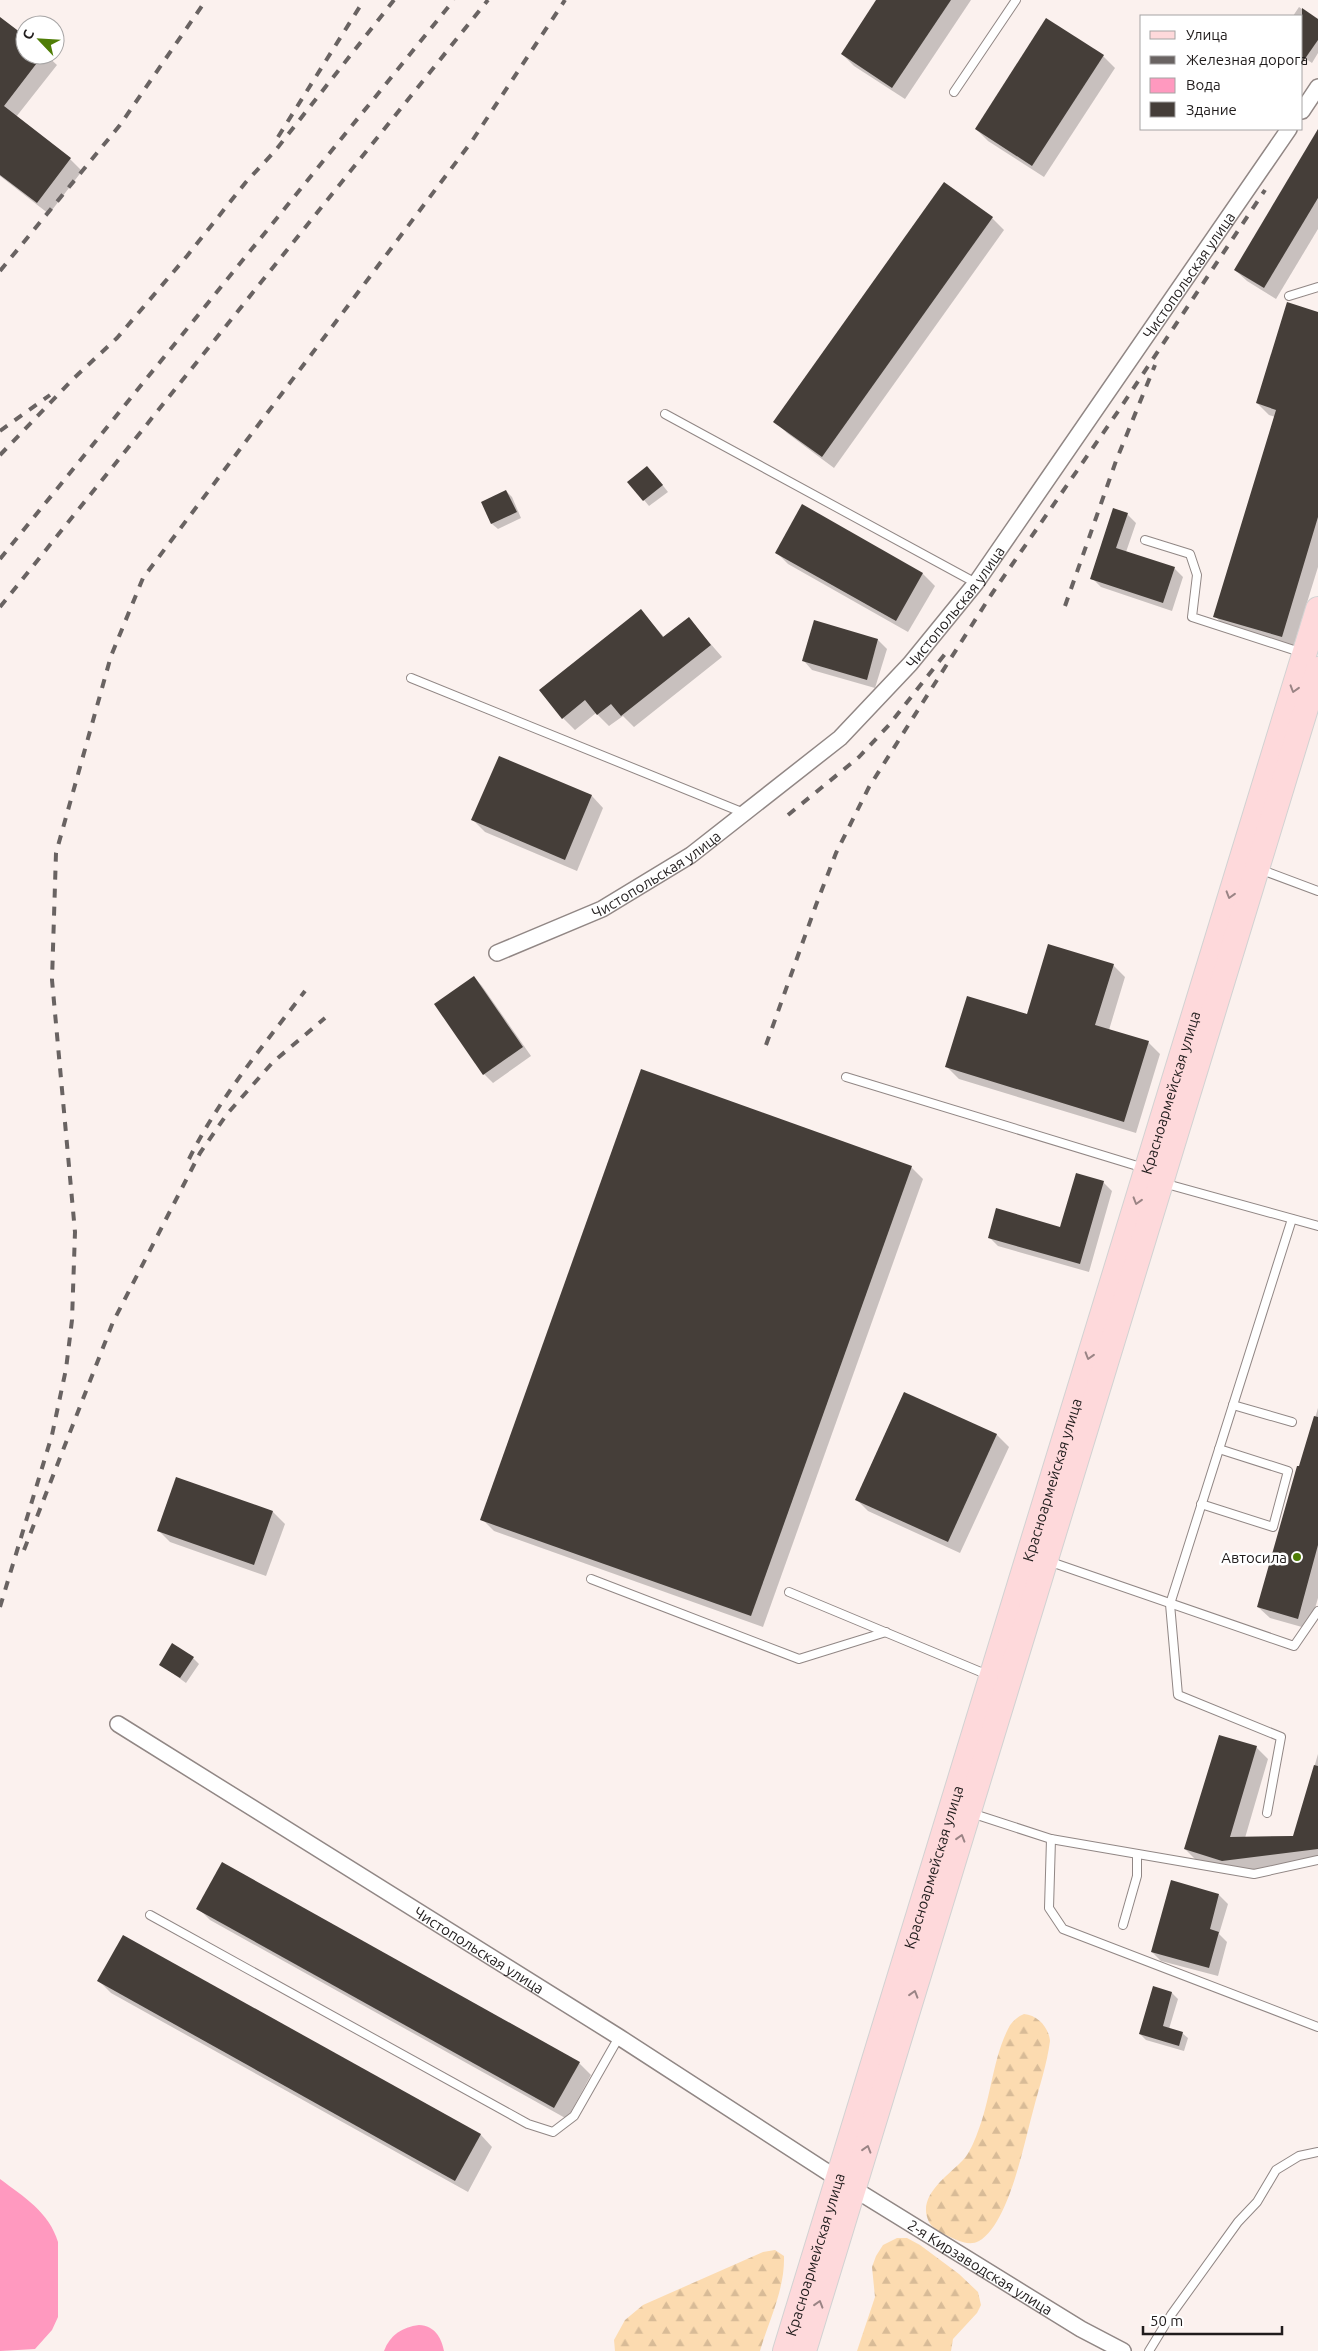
<svg xmlns="http://www.w3.org/2000/svg" width="1318" height="2351" viewBox="0 0 1318 2351" font-family="Ubuntu,sans-serif">
	<defs>
		<pattern id="forest-firs" width="22" height="20" patternUnits="userSpaceOnUse" patternTransform="scale(1.25)"><rect width="22" height="20" fill="#fcdbb0"/><path d="M5 1l3.5 6h-7zM16 11l3.5 6h-7z" fill="#d8bb97"/></pattern>
	</defs>
	<rect width="100%" height="100%" fill="#fbf1ee"/>
	<g fill="url(#forest-firs)">
		<path d="M1024,2014C1038,2015 1049,2028 1050,2041C1047,2064 1039,2088 1033,2111C1024,2143 1009,2224 979,2241C972,2245 964,2243 957,2240C948,2236 934,2231 929,2222C916,2196 948,2176 963,2160C969,2154 974,2142 977,2134C991,2100 992,2061 1008,2029C1011,2022 1017,2017 1024,2014Z"/>
		<path d="M897,2238H907L920,2245L959,2274L978,2292L981,2305L977,2313L953,2339L951,2351H857L875,2297L872,2267L876,2256L883,2245Z"/>
		<path d="M775,2250L784,2256C785,2289 769,2320 760,2351H615L614,2340L625,2320L643,2305L763,2252Z"/>
	</g>
	<g fill="#ff99bf">
		<path d="M0,2179C24,2197 49,2212 58,2242V2317L52,2330L35,2349L0,2351Z"/>
		<path d="M419,2325C435,2326 441,2337 444,2351H384C390,2335 402,2327 419,2325Z"/>
	</g>
	<g fill="#0003">
		<path d="M878,0H971L905,99L854,66L842,54Z"/>
		<path d="M1299,7L1318,20V53L1312,63L1302,56V16H1293Z"/>
		<path d="M0,18L25,38V55H46L57,65L16,117L70,159L82,171L49,214L0,176Z"/>
		<path d="M1103,56L1115,68L1044,177L988,141L976,129Z"/>
		<path d="M1318,131V229L1276,299L1247,281L1235,270Z"/>
		<path d="M992,218L1004,230L834,468L787,433L775,421Z"/>
		<path d="M1318,313V567L1293,648L1226,628L1215,616L1275,417L1269,415L1257,403Z"/>
		<path d="M653,473L668,492L649,506L629,482Z"/>
		<path d="M506,491L512,497L521,518L498,529L492,524L482,502Z"/>
		<path d="M1127,514L1136,523L1126,552L1174,568L1183,577L1172,611L1101,587L1092,578Z"/>
		<path d="M776,552L923,574L935,586L908,632L788,564Z"/>
		<path d="M641,611L665,638L689,619L722,657L634,727L623,716L609,726L596,713L575,730L563,718Z"/>
		<path d="M815,622L878,640L887,649L875,688L812,670L804,661Z"/>
		<path d="M592,796L603,808L577,871L485,832L473,820Z"/>
		<path d="M1113,965L1125,977L1109,1030L1148,1042L1160,1054L1136,1133L959,1079L947,1067L1028,1015Z"/>
		<path d="M474,977L482,986L531,1056L493,1083L484,1074Z"/>
		<path d="M911,1167L923,1179L763,1627L494,1531L482,1519Z"/>
		<path d="M1103,1182L1112,1191L1089,1272L998,1246L989,1237L1061,1228Z"/>
		<path d="M904,1393L997,1435L1009,1447L960,1553L868,1511L856,1499Z"/>
		<path d="M1318,1408V1598L1309,1629L1270,1618L1258,1607Z"/>
		<path d="M177,1478L273,1512L285,1524L266,1576L170,1542L158,1530Z"/>
		<path d="M193,1658L199,1664L186,1683L160,1664Z"/>
		<path d="M1256,1747L1268,1759L1245,1838L1294,1837L1318,1754V1862L1234,1873L1197,1861L1185,1849Z"/>
		<path d="M1219,1895L1228,1904L1219,1934L1227,1942L1218,1976L1161,1961L1152,1952Z"/>
		<path d="M198,1908L579,2063L591,2075L567,2119L210,1920Z"/>
		<path d="M124,1937L481,2135L492,2147L468,2192L111,1993L99,1981Z"/>
		<path d="M1153,1988L1172,1993L1178,1999L1169,2029L1182,2033L1188,2038L1184,2051L1146,2040L1140,2034Z"/>
	</g>
	<g fill="#453e39">
		<path d="M876,0H951L892,88L841,54Z"/>
		<path d="M1302,8L1318,19V40L1302,63Z"/>
		<path d="M0,17L25,36V55H43L4,106L71,158L37,203L0,175Z"/>
		<path d="M1046,18L1104,55L1032,166L975,129Z"/>
		<path d="M1318,129V198L1264,288L1234,270Z"/>
		<path d="M944,182L993,217L822,457L773,422Z"/>
		<path d="M1287,302L1318,312V517L1282,637L1213,617L1276,410L1256,403Z"/>
		<path d="M647,466L663,485L643,501L627,482Z"/>
		<path d="M506,490L517,512L491,524L481,502Z"/>
		<path d="M802,504L923,573L896,621L775,553Z"/>
		<path d="M1113,508L1128,513L1116,548L1175,567L1163,603L1090,579Z"/>
		<path d="M641,609L663,637L689,617L711,645L621,716L611,704L597,715L585,700L562,719L539,690Z"/>
		<path d="M814,620L878,639L867,680L802,661Z"/>
		<path d="M499,756L592,795L565,860L471,820Z"/>
		<path d="M1048,944L1114,964L1095,1025L1149,1041L1124,1122L945,1067L967,996L1027,1014Z"/>
		<path d="M474,976L523,1047L483,1075L434,1004Z"/>
		<path d="M641,1069L912,1166L751,1616L480,1520Z"/>
		<path d="M1076,1173L1104,1181L1080,1264L988,1238L996,1208L1060,1227Z"/>
		<path d="M904,1392L997,1434L948,1542L855,1500Z"/>
		<path d="M1314,1416L1318,1417V1545L1298,1619L1257,1607L1297,1466H1299Z"/>
		<path d="M176,1477L273,1511L254,1565L157,1531Z"/>
		<path d="M172,1643L194,1657L180,1678L159,1665Z"/>
		<path d="M1219,1735L1257,1746L1230,1837L1293,1836L1314,1765L1318,1766V1849L1222,1861L1184,1849Z"/>
		<path d="M222,1862L580,2062L554,2108L196,1909Z"/>
		<path d="M1171,1880L1219,1894L1210,1929L1219,1932L1209,1968L1151,1952Z"/>
		<path d="M123,1935L481,2134L455,2181L97,1981Z"/>
		<path d="M1153,1986L1172,1992L1163,2026L1183,2032L1179,2046L1139,2034Z"/>
	</g>
	<g fill="none" stroke-linecap="round" stroke-linejoin="round">
		<defs>
			<g id="service">
				<path d="M954,92L1016,0"/>
				<path d="M1289,296L1318,287"/>
				<path d="M665,414L976,583"/>
				<path d="M1145,540L1190,554L1197,575L1192,617L1303,653"/>
				<path d="M411,678L744,813"/>
				<path d="M1259,869L1318,891"/>
				<path d="M846,1077L1144,1168"/>
				<path d="M1163,1183L1318,1226"/>
				<path d="M1233,1405L1292,1422"/>
				<path d="M1201,1504L1273,1527L1288,1471L1219,1449"/>
				<path d="M1048,1561L1294,1646L1318,1611"/>
				<path d="M591,1579L799,1659L886,1632"/>
				<path d="M789,1592L988,1675"/>
				<path d="M971,1813L1051,1839L1254,1874L1318,1860"/>
				<path d="M1267,1813L1281,1737L1178,1695L1170,1604L1292,1219"/>
				<path d="M1051,1839L1049,1908L1063,1929L1318,2027"/>
				<path d="M150,1915L528,2124L553,2132L574,2116L619,2037"/>
				<path d="M1123,1925L1137,1876V1854"/>
				<path d="M1149,2351L1171,2315L1238,2222L1257,2202L1276,2170L1299,2156L1318,2152"/>
			</g>
			<g id="minor">
				<path d="M1302,111L1318,87"/>
				<path id="s1" d="M497,953L602,909L691,855L840,738L910,664L976,583L1289,129"/>
				<path id="s2" d="M118,1724L619,2037L838,2179L1081,2329L1123,2351"/>
			</g>
			<g id="primary">
				<path id="s3" d="M785,2351L1318,609"/>
				<path d="M804,2351L1318,669"/>
			</g>
		</defs>
		<use href="#service" stroke="#918785" stroke-width="10"/>
		<use href="#minor" stroke="#918785" stroke-width="18"/>
		<use href="#primary" stroke="#d2d2d2" stroke-width="26"/>
		<use href="#service" stroke="#fff" stroke-width="8"/>
		<use href="#minor" stroke="#fff" stroke-width="15"/>
		<use href="#primary" stroke="#fed9db" stroke-width="24"/>
		<g stroke="#696362" stroke-width="4" stroke-dasharray="9 9" stroke-linecap="butt">
			<path d="M278,137L364,0"/>
			<path d="M0,271L120,125L206,0"/>
			<path d="M0,431L50,395"/>
			<path d="M0,455L73,379L117,338L187,256L246,182L275,151L394,0"/>
			<path d="M0,559L454,0"/>
			<path d="M1065,606L1116,461L1155,365"/>
			<path d="M0,607L488,0"/>
			<path d="M788,815L859,757L889,725L945,654"/>
			<path d="M766,1045L816,905L836,853L869,787L991,595L1119,410L1265,190"/>
			<path d="M189,1159C219,1098 264,1045 305,991"/>
			<path d="M24,1550L113,1322L200,1153L227,1114L273,1062L325,1018"/>
			<path d="M0,1607L52,1435L66,1369L72,1320L75,1232L52,980L56,853L111,656L143,578L472,141L565,0"/>
		</g>
	</g>
	<defs><path id="oneway-chevron" d="M-2-3.5L2.5 0L-2 3.5" fill="none" stroke-width="1.6" stroke-linecap="round" stroke-linejoin="round" transform="scale(1.25)"/></defs>
	<g stroke="#9a8485">
		<use href="#oneway-chevron" transform="translate(1294 689) rotate(107)"/>
		<use href="#oneway-chevron" transform="translate(1230 895) rotate(107)"/>
		<use href="#oneway-chevron" transform="translate(1137 1201) rotate(107)"/>
		<use href="#oneway-chevron" transform="translate(1089 1356) rotate(107)"/>
		<use href="#oneway-chevron" transform="translate(961 1838) rotate(-73)"/>
		<use href="#oneway-chevron" transform="translate(914 1994) rotate(-73)"/>
		<use href="#oneway-chevron" transform="translate(867 2149) rotate(-73)"/>
		<use href="#oneway-chevron" transform="translate(819 2304) rotate(-73)"/>
	</g>
	<circle fill="#4f7d06" stroke="#fff" stroke-width="2" cx="1297" cy="1557" r="5"/>
	<g text-anchor="middle" dominant-baseline="central" stroke-width="5" stroke-linejoin="round" paint-order="stroke">
		<g font-size="15" fill="#201c1c" stroke="#fff">
			<text stroke="none"><textPath href="#s1" startOffset="988">Чистопольская улица</textPath></text>
			<text stroke="none"><textPath href="#s1" startOffset="582">Чистопольская улица</textPath></text>
			<text stroke="none"><textPath href="#s1" startOffset="178">Чистопольская улица</textPath></text>
			<text stroke="none"><textPath href="#s3" startOffset="1316">Красноармейская улица</textPath></text>
			<text stroke="none"><textPath href="#s3" startOffset="911">Красноармейская улица</textPath></text>
			<text stroke="none"><textPath href="#s3" startOffset="506">Красноармейская улица</textPath></text>
			<text stroke="none"><textPath href="#s2" startOffset="426">Чистопольская улица</textPath></text>
			<text stroke="none"><textPath href="#s3" startOffset="101">Красноармейская улица</textPath></text>
			<text stroke="none"><textPath href="#s2" startOffset="1019">2-я Кирзаводская улица</textPath></text>
		</g>
		<g font-size="15" fill="#201c1c" stroke="#fff" text-anchor="end">
			<text x="1287" y="1557">Автосила</text>
		</g>
	</g>
	<rect x="1140" y="15" width="162" height="115" fill="#ffffff" stroke="#a6a4a4"/>
	<rect x="1150" y="31" width="25" height="8" fill="#fed9db" stroke="#a6a4a4"/>
	<text x="1186" y="40" font-size="15" fill="#201c1c">Улица</text>
	<rect x="1150" y="56" width="25" height="8" fill="#696362" stroke="#a6a4a4"/>
	<text x="1186" y="65" font-size="15" fill="#201c1c">Железная дорога</text>
	<rect x="1150" y="78" width="25" height="15" fill="#ff99bf" stroke="#a6a4a4"/>
	<text x="1186" y="90" font-size="15" fill="#201c1c">Вода</text>
	<rect x="1150" y="102" width="25" height="15" fill="#453e39" stroke="#a6a4a4"/>
	<text x="1186" y="115" font-size="15" fill="#201c1c">Здание</text>
	<g transform="translate(40 40) rotate(295)"><circle r="24" fill="#ffffff" stroke="#a6a4a4"/>
	<path d="M0-4L9 19L0 12L-9 19Z" fill="#4f7d06"/>
	<text y="-8" font-size="14" font-weight="bold" text-anchor="middle" fill="#201c1c">С</text>
	</g>
	<path d="M1143 2326v8h139v-8" fill="none" stroke="#201c1c" stroke-width="2.5"/>
	<text x="1150" y="2326" font-size="15" fill="#201c1c" stroke="#ffffff" stroke-width="4" paint-order="stroke">50 m</text>
</svg>
